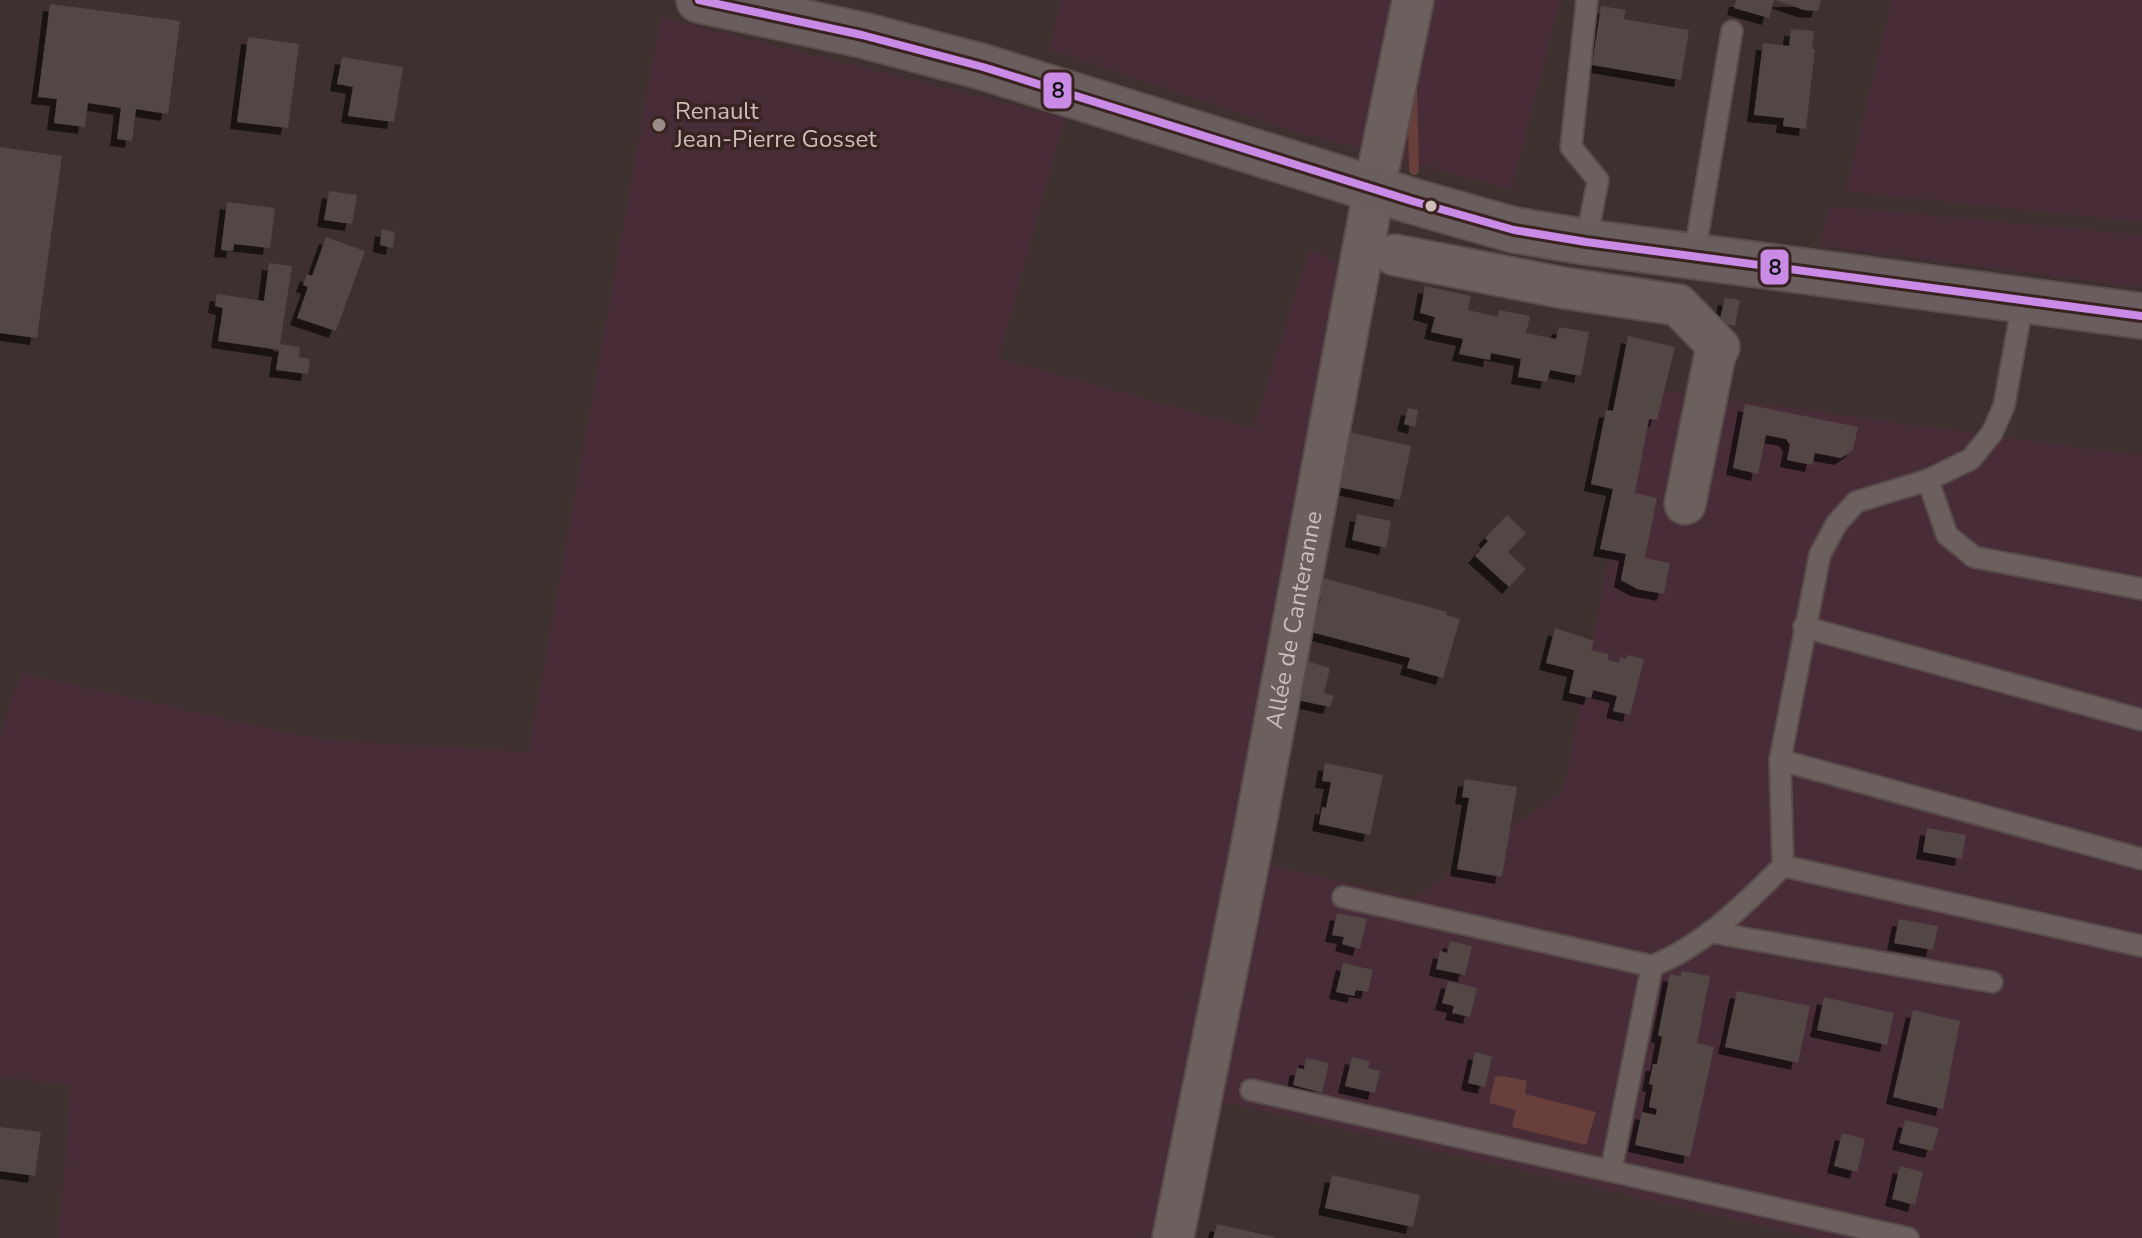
<svg xmlns="http://www.w3.org/2000/svg" width="2142" height="1238" viewBox="0 0 2142 1238" font-family="'Nunito Sans',sans-serif">
	<defs>
		<filter id="shadow"><feDropShadow dx="-7" dy="7" stdDeviation="0" flood-color="#0009"/></filter>
	</defs>
	<rect width="100%" height="100%" fill="#3e302e"/>
	<g fill="#482d38">
		<path d="M1061,0H1560L1511,189L1300,133L1050,49Z"/>
		<path d="M1892,0H2142V222L1846,191Z"/>
		<path d="M661,18L1065,118L998,358L1253,429L1310,250L1351,269L1242,859L1415,898L1564,790L1642,388L2142,456V1238H1817L1198,1096L1171,1238H59L71,1085L0,1077V736L21,673L320,740L529,752Z"/>
		<path d="M1829,206L2142,235V287L1820,246Z"/>
	</g>
	<path fill="#683f3a" d="M1503,1076L1527,1081L1525,1094L1596,1112L1586,1145L1512,1127L1516,1110L1489,1103L1495,1077Z"/>
	<g fill="none" stroke-linecap="round" stroke-linejoin="round">
		<path stroke="#683f3a" stroke-width="10" d="M1412,88L1414,170"/>
	</g>
	<g fill="#524644" filter="url(#shadow)">
		<path d="M1736,0H1774L1769,18L1734,8Z"/>
		<path d="M1775,0H1821L1818,11L1804,10Z"/>
		<path d="M50,4L180,21L168,114L136,109L132,141L117,139L121,108L88,103L85,127L54,123L57,99L38,97Z"/>
		<path d="M1601,6L1626,10L1624,19L1689,30L1681,80L1592,65Z"/>
		<path d="M1791,29L1814,31L1812,49H1815L1806,129L1783,126L1784,118L1754,115L1763,43L1789,46Z"/>
		<path d="M248,37L299,44L288,128L237,122Z"/>
		<path d="M342,57L403,67L394,122L348,116L353,87L337,84Z"/>
		<path d="M0,147L62,156L37,338L0,333Z"/>
		<path d="M329,191L357,195L352,224L324,220Z"/>
		<path d="M227,202L275,208L270,248L234,244L233,251L221,250Z"/>
		<path d="M382,229L395,232L393,248L380,245Z"/>
		<path d="M326,237L365,251L336,331L297,318L308,287L303,285L307,274L312,276Z"/>
		<path d="M269,263L292,266L280,344L300,347L299,357L310,359L308,374L276,370L279,350L218,341L223,308L215,306L217,294L264,301Z"/>
		<path d="M1425,286L1471,296L1468,310L1498,317L1499,310L1530,316L1526,333L1556,339L1559,327L1589,332L1581,376L1550,370L1547,382L1518,377L1521,359L1491,353L1490,360L1459,354L1463,339L1431,332L1435,317L1420,313Z"/>
		<path d="M1725,298L1740,300L1735,326L1719,323Z"/>
		<path d="M1628,336L1675,347L1657,420L1649,419L1635,493L1657,498L1645,558L1670,563L1664,594L1637,589L1621,580L1626,554L1600,549L1613,489L1591,484L1606,410L1613,411Z"/>
		<path d="M1745,404L1858,427L1853,450L1841,458L1815,453L1812,465L1787,460L1790,445L1786,439L1766,435L1758,474L1733,468Z"/>
		<path d="M1408,408L1418,410L1415,427L1404,424Z"/>
		<path d="M1349,432L1411,446L1400,500L1338,487Z"/>
		<path d="M1357,514L1391,521L1386,548L1352,540Z"/>
		<path d="M1507,515L1526,533L1508,552L1526,569L1509,587L1475,556L1488,541L1485,538Z"/>
		<path d="M1320,577L1447,612L1446,615L1460,619L1443,678L1407,668L1410,658L1311,632L1321,598L1315,596Z"/>
		<path d="M1555,628L1594,641L1591,650L1609,654L1608,660L1619,663L1620,657L1626,659L1627,655L1644,659L1630,715L1613,711L1617,696L1593,690L1591,698L1569,693L1574,670L1546,663Z"/>
		<path d="M1303,660L1330,668L1324,693L1334,696L1330,707L1297,700L1305,673L1300,672Z"/>
		<path d="M1325,763L1383,775L1370,835L1319,824L1322,807L1326,808L1331,782L1322,781Z"/>
		<path d="M1465,779L1517,787L1502,877L1457,869L1469,798L1462,797Z"/>
		<path d="M1927,828L1966,835L1962,859L1923,852Z"/>
		<path d="M1337,913L1367,919L1360,949L1342,944L1344,937L1332,935Z"/>
		<path d="M1899,919L1938,926L1933,950L1894,943Z"/>
		<path d="M1450,941L1472,946L1465,975L1436,969L1440,951L1447,953Z"/>
		<path d="M1343,963L1373,970L1368,992L1356,990L1354,996L1336,992Z"/>
		<path d="M1682,971L1710,976L1697,1043L1714,1047L1690,1157L1635,1145L1642,1112L1656,1115L1657,1109L1649,1107L1653,1085L1649,1084L1653,1064H1657L1662,1037L1658,1035L1670,974L1681,976Z"/>
		<path d="M1448,981L1477,988L1470,1017L1452,1013L1454,1006L1442,1003Z"/>
		<path d="M1737,991L1810,1006L1798,1063L1725,1047Z"/>
		<path d="M1824,997L1894,1013L1887,1045L1817,1030Z"/>
		<path d="M1913,1010L1960,1021L1943,1109L1893,1097Z"/>
		<path d="M1475,1052L1492,1056L1485,1087L1468,1083Z"/>
		<path d="M1352,1057L1370,1061L1368,1068L1380,1071L1375,1093L1345,1086Z"/>
		<path d="M1306,1058L1329,1063L1322,1093L1293,1085L1297,1068L1304,1069Z"/>
		<path d="M1905,1120L1939,1128L1932,1151L1899,1143Z"/>
		<path d="M0,1127L41,1132L35,1176L0,1171Z"/>
		<path d="M1842,1133L1865,1139L1857,1172L1834,1166Z"/>
		<path d="M1900,1166L1923,1172L1915,1205L1892,1199Z"/>
		<path d="M1332,1175L1420,1195L1413,1227L1325,1208Z"/>
		<path d="M1217,1224L1274,1237V1238H1213Z"/>
	</g>
	<g fill="none" stroke-linecap="round" stroke-linejoin="round">
		<defs>
			<g id="lane">
				<path d="M1586,242L1598,180L1571,147L1587,0"/>
				<path d="M1694,257L1732,31"/>
				<path d="M1928,480L1947,535L1974,557L2142,589"/>
				<path d="M1804,627L2142,720"/>
				<path d="M1780,760L2142,859"/>
				<path d="M1783,866L2142,946"/>
				<path d="M1343,897L1652,966C1703,946 1744,905 1783,866L1780,760L1820,554L1837,523L1856,502L1928,480L1971,459L1992,433L2004,406L2023,301"/>
				<path d="M1710,932L1992,982"/>
				<path d="M1251,1090L1908,1238"/>
				<path d="M1611,1171L1652,966"/>
			</g>
			<g id="street">
				<path d="M1395,255L1564,288L1678,305L1719,347L1715,355L1685,504"/>
				<path id="s1" d="M1173,1238L1249,860L1374,190L1413,0"/>
			</g>
			<path id="secondary" d="M699,0L862,35L983,67L1412,201L1514,230L1586,242L2142,316"/>
		</defs>
		<use href="#lane" stroke="#574c4a" stroke-width="24"/>
		<use href="#street" stroke="#574c4a" stroke-width="44"/>
		<use href="#secondary" stroke="#5a4d4c" stroke-width="48"/>
		<use href="#lane" stroke="#6b605e" stroke-width="20"/>
		<use href="#street" stroke="#6b605e" stroke-width="40"/>
		<use href="#secondary" stroke="#695e5d" stroke-width="44"/>
		<defs>
			<path id="bus-1" d="M699,0L862,35L983,67L1412,201L1514,230L1586,242L2142,316"/>
		</defs>
		<use href="#bus-1" stroke="#392320" stroke-width="14"/>
		<use href="#bus-1" stroke="#ca8be6" stroke-width="8"/>
	</g>
	<circle fill="#9b8b88" stroke="#392320" stroke-width="3" cx="659" cy="125" r="8"/>
	<circle fill="#cdbcb9" stroke="#392320" stroke-width="3" cx="1431" cy="206" r="7"/>
	<g text-anchor="middle" dominant-baseline="central" stroke-width="7" stroke-linejoin="round" paint-order="stroke">
		<g font-size="24" fill="#cdbcb9" stroke="#392320" text-anchor="start">
			<text x="675" y="111">Renault<tspan x="675" dy="28">Jean-Pierre Gosset</tspan></text>
		</g>
		<g font-size="24" fill="#cdbcb9" stroke="#392320">
			<text stroke="none"><textPath href="#s1" startOffset="630">Allée de Canteranne</textPath></text>
		</g>
	</g>
	<g stroke="#392320" stroke-width="3">
		<rect x="1042" y="71" width="31" height="39" rx="8" fill="#ca8be6"/>
		<rect x="1759" y="248" width="31" height="38" rx="8" fill="#ca8be6"/>
	</g>
	<g font-size="22" text-anchor="middle" font-weight="bold" fill="#111">
		<text x="1058" y="98">8</text>
		<text x="1775" y="275">8</text>
	</g>
</svg>
